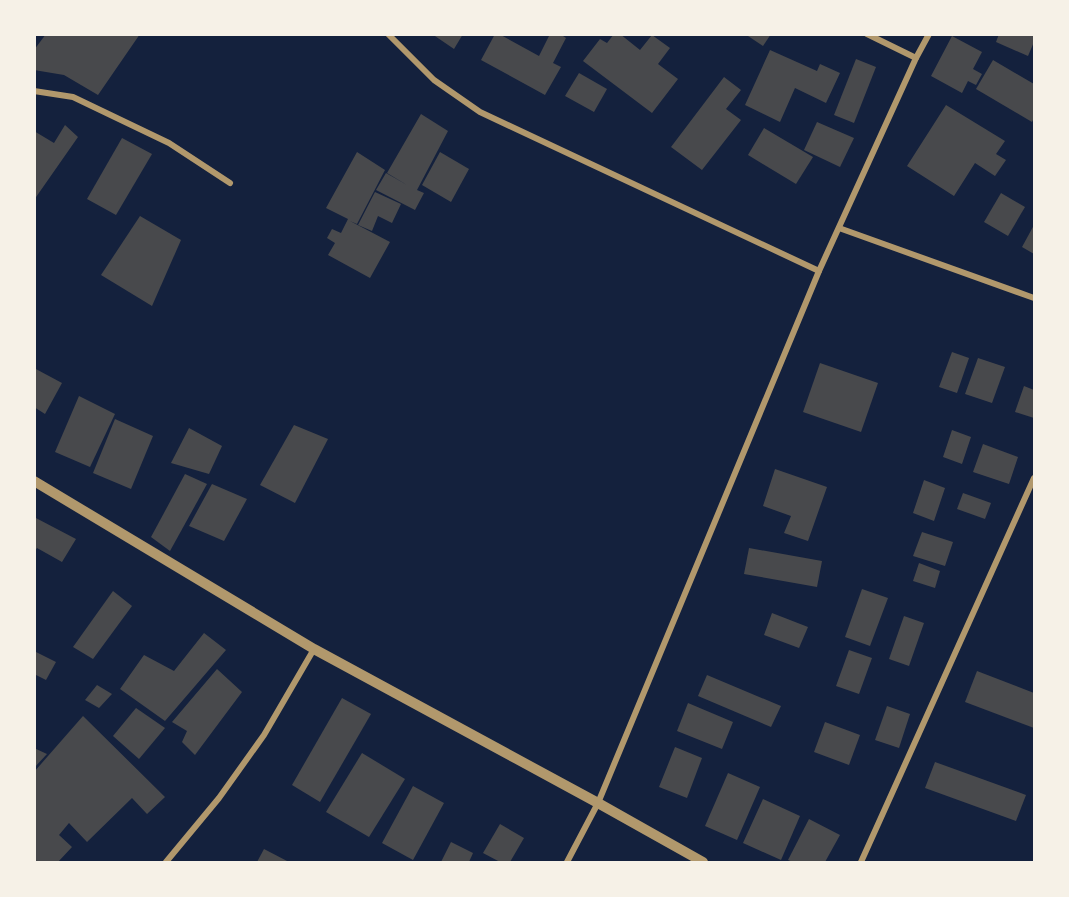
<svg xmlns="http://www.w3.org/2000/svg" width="1069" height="897" viewBox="0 0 1069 897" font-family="'Titillium Web',sans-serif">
	<rect width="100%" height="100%" fill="#14213d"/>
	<g fill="#48494c">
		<path d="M46,34H140L98,95L64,75L34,70V50Z"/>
		<path d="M432,34H463L454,49Z"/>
		<path d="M495,34H499L539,56L550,34H560L566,38L553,63L561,67L545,95L481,60Z"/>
		<path d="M614,34H620L640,50L652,35L670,48L658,64L678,79L652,113L583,61L600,39L607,43Z"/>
		<path d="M745,34H771L763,46Z"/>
		<path d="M999,34H1034V42L1028,56L996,42Z"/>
		<path d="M952,36L982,52L973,69L982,74L976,85L968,81L962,93L931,76Z"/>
		<path d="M770,50L817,71L820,64L840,73L826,103L795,88L780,122L745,105Z"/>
		<path d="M856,59L876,67L854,123L834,115Z"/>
		<path d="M993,60L1034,84V118L1032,122L976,89Z"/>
		<path d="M579,73L607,89L594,112L565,96Z"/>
		<path d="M724,77L741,90L726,109L741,120L702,170L671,147Z"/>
		<path d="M946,105L1005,141L996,154L1006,160L995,176L975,163L954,196L907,166Z"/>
		<path d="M421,114L448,131L417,190L424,193L415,210L376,190L386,173L407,185L387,173Z"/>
		<path d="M817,122L854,138L840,167L804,150Z"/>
		<path d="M65,125L78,137L34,200V131L54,143Z"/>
		<path d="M764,128L813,157L796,184L748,155Z"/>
		<path d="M122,138L152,154L116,215L87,199Z"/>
		<path d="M357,152L385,170L357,224L350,221L390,242L370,278L328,255L335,243L327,238L332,229L341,233L348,219L326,208Z"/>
		<path d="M440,152L469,169L451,202L422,185Z"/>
		<path d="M375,192L401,204L392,223L378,216L372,231L358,225Z"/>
		<path d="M1001,193L1025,207L1008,236L984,222Z"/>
		<path d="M140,216L181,240L152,306L101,275Z"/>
		<path d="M1034,225V254L1022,247Z"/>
		<path d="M952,352L969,358L957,393L939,387Z"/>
		<path d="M978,358L1005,367L992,403L965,394Z"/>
		<path d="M820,363L878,383L861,432L803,412Z"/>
		<path d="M34,368L62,383L45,414L34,407Z"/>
		<path d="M1024,386L1034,390V418L1015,412Z"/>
		<path d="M79,396L115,414L90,467L55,452Z"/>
		<path d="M115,419L153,436L131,489L93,473Z"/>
		<path d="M294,425L328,439L295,503L260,485Z"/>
		<path d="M189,428L222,446L209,474L171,463Z"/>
		<path d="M952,430L971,437L962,464L943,457Z"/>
		<path d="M983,444L1018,457L1009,484L973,472Z"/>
		<path d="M775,469L827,487L808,541L784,533L791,516L763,506Z"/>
		<path d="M185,474L207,484L170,551L151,537Z"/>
		<path d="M924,480L945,488L934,521L913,513Z"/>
		<path d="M212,484L247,499L224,541L189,526Z"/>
		<path d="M963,493L991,503L985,519L957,509Z"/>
		<path d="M34,517L76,539L62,562L37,548L34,552Z"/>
		<path d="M922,532L953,542L945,566L913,556Z"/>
		<path d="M749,548L822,561L817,587L744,574Z"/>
		<path d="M919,563L940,571L935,588L913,581Z"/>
		<path d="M862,589L888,598L870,646L845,637Z"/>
		<path d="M113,591L132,606L93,659L73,647Z"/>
		<path d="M772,613L808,627L799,648L764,635Z"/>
		<path d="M904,616L924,623L909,666L889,659Z"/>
		<path d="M204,633L226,650L165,721L120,689L144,655L174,671Z"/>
		<path d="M849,650L872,658L859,694L836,686Z"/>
		<path d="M34,651L56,662L46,680L34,674Z"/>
		<path d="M217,669L242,692L195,755L182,742L187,731L172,722Z"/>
		<path d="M977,671L1034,693V728L965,702Z"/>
		<path d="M707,675L781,706L771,727L698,696Z"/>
		<path d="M97,685L112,694L99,708L85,700Z"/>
		<path d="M342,698L371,714L320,802L292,785Z"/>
		<path d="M688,703L733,722L722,749L677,731Z"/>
		<path d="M887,706L910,714L899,748L875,740Z"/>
		<path d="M136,708L165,728L139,759L113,736Z"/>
		<path d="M83,716L165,797L147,814L132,798L87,842L69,823L59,835L72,847L58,862H34V772Z"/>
		<path d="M825,722L860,735L849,765L814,752Z"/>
		<path d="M675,747L702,758L687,798L659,787Z"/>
		<path d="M34,748L47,754L34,768Z"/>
		<path d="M362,753L405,779L369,837L326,812Z"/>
		<path d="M935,762L1026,795L1016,821L925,788Z"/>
		<path d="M728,773L760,787L737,840L705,826Z"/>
		<path d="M413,786L444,803L413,860L382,843Z"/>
		<path d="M763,799L800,816L781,860L743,843Z"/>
		<path d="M809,819L840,835L825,862H793L788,860Z"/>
		<path d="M500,824L524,838L510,862H500L483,853Z"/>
		<path d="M451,842L473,853L469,862H441Z"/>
		<path d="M264,849L289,862H257Z"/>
	</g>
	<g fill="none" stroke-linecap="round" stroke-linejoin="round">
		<g stroke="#b1986c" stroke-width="6">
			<path d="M388,34L434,80L480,112L819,271"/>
			<path d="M867,34L916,58"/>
			<path d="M34,91L73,97L169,143L230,183"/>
			<path d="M839,228L1034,298"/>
			<path d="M166,862L219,798L264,735L314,649"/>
			<path d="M567,862L598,803L819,271L916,58L929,34"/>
			<path d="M861,862L1034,478"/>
		</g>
		<path stroke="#b1986c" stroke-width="10" d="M34,481L314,649L598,803L703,862"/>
	</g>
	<rect width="1069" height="897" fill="none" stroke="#f6f1e7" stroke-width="72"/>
</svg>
